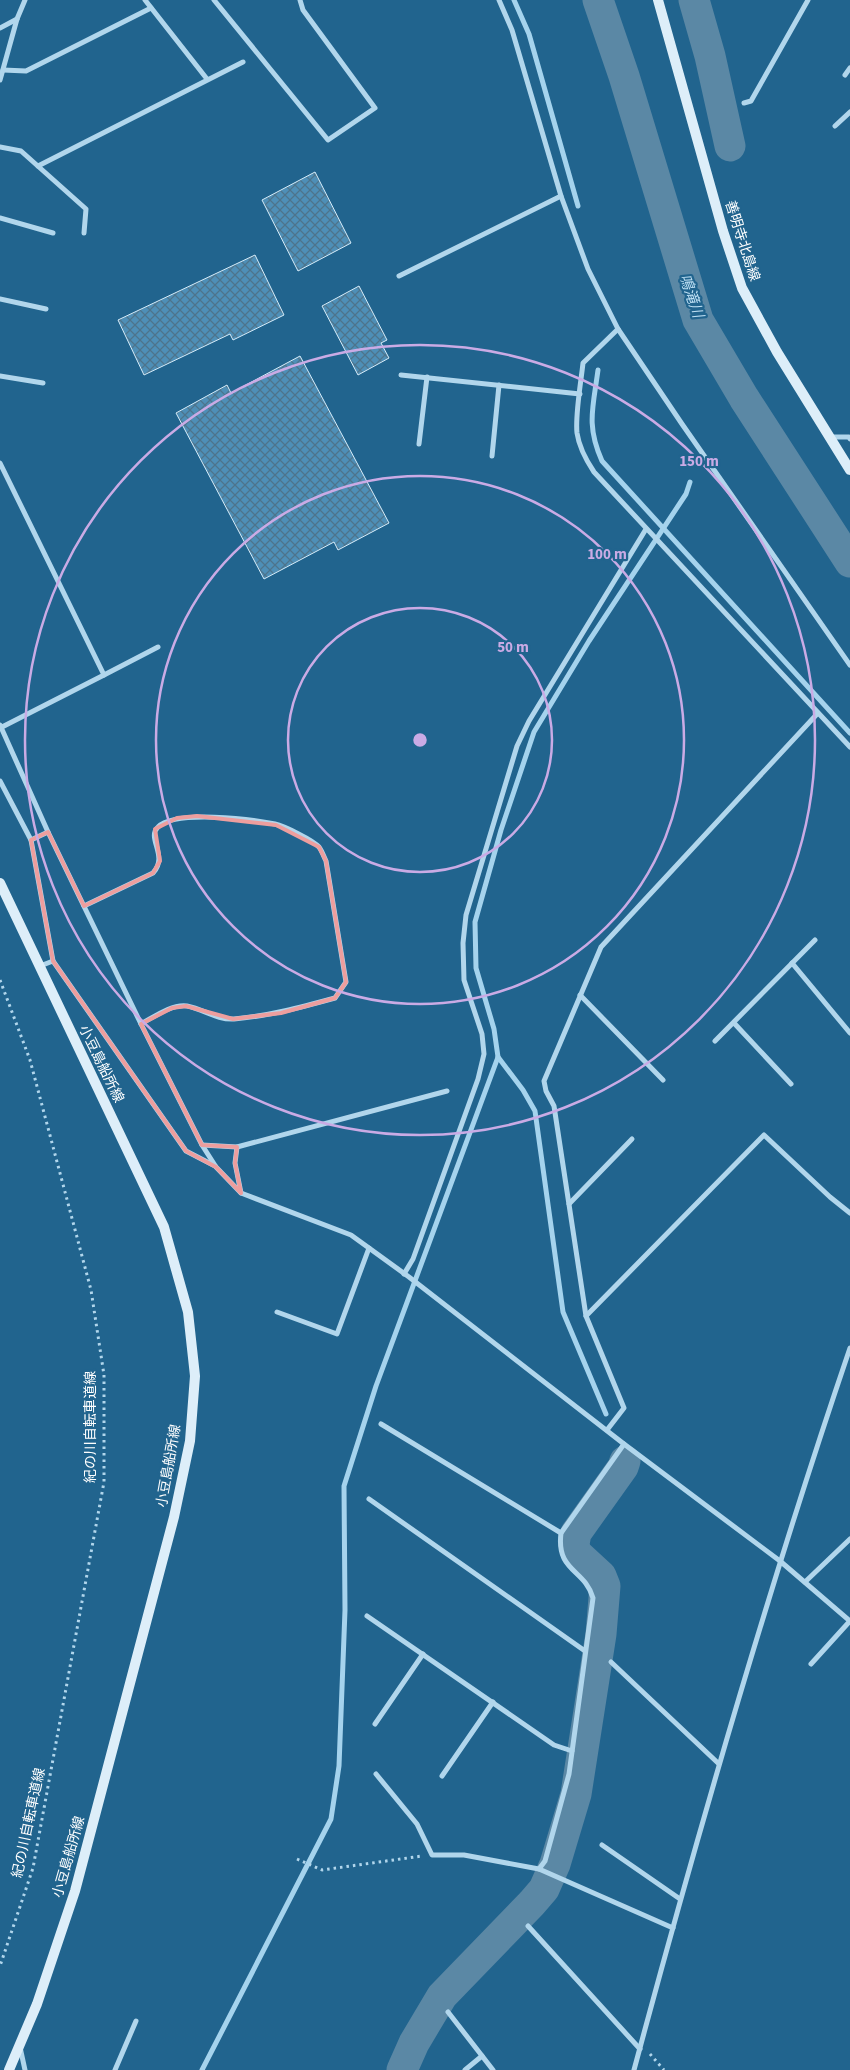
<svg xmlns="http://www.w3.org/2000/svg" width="850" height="2070" viewBox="0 0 850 2070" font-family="'Source Sans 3','Noto Sans JP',sans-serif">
	<defs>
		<pattern id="building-cross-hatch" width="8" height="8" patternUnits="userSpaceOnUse" patternTransform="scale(1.25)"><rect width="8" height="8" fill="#4e8fb7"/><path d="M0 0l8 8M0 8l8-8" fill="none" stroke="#4d748c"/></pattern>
	</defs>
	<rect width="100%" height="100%" fill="#21648e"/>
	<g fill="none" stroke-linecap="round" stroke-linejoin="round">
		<g stroke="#a5d3ed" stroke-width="5">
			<path d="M514,0L529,34L578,206"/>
			<path d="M598,370C593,408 586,425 602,461L850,733"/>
			<path d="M498,1057L523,1090L535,1111L563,1312L606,1414"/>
			<path d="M202,2070L331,1819L339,1766L345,1610L344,1486L376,1386L498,1057L494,1029L476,968L475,922L501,830L534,732L589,641L686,494L690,482"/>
		</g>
		<g stroke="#5b88a5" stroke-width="31">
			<path d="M598,0L624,76L698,320L744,398L850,562"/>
			<path d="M694,0L710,56L730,146"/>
			<path d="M402,2070L414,2043L442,1996L532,1903L544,1889L555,1864L576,1794L601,1634L605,1586L601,1576L576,1553L574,1544L576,1533L623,1467L625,1461"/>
		</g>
	</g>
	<g fill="url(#building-cross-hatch)" stroke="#d6ecf9">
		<path d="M315,172L351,243L298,271L262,200Z"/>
		<path d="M255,255L284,315L233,340L230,334L144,375L118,320Z"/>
		<path d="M359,286L387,340L381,343L389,358L358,375L322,306Z"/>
		<path d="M300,356L389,523L338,550L334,542L264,579L176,413L227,385L231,393Z"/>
	</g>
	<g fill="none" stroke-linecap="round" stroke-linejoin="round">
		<g stroke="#b1d6ec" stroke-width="3" stroke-dasharray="2.5 4" stroke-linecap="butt">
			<path d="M0,980L30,1060L91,1290L104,1375V1482L33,1868L0,1966"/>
			<path d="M297,1859L322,1870L422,1856"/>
			<path d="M650,2054L664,2070"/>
		</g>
		<g stroke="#b1d6ec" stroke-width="5">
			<path d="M145,0L207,79"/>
			<path d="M214,0L328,140L375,108L303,10L300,0"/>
			<path d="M499,0L512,30L561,196L588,269L618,329L682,424L850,665"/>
			<path d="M0,28L17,19"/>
			<path d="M3,70L26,71L151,8"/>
			<path d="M845,75L850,68"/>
			<path d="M0,80L17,19L25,0"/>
			<path d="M744,103L751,101L808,0"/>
			<path d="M835,126L850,112"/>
			<path d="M0,147L21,151L86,209L84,233"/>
			<path d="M38,166L243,62"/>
			<path d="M0,218L53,233"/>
			<path d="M399,276L561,196"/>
			<path d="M0,299L46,309"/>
			<path d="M618,329L583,363C581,382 575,415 577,433C579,447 586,460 594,472L850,747"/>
			<path d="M401,375L580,394"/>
			<path d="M0,376L43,383"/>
			<path d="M830,437H849L850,439"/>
			<path d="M419,444L427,377"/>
			<path d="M492,456L499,385"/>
			<path d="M0,463L104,675L2,727"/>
			<path d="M104,675L158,647"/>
			<path d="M0,725L48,832L141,1024L202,1145L216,1167L241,1193L351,1235L409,1277L624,1444L780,1561L850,1621"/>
			<path d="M0,781L31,840"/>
			<path d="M48,832L31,840L53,961"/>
			<path d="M84,906L153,873C169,856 146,838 158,827C175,810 251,819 275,824C284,826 313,840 319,847C322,851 324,857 326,861L346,982L335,998C302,1007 269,1016 234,1019C216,1020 204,1009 187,1006C171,1004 154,1017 141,1024"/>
			<path d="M792,963L850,1033"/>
			<path d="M40,966L53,961L186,1151L215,1166"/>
			<path d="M580,995L663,1080"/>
			<path d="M734,1023L791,1084"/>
			<path d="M715,1041L815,940"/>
			<path d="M202,1145L237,1147L447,1091"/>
			<path d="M237,1147L235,1163L241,1193"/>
			<path d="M569,1204L632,1139"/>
			<path d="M404,1274L413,1259L478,1079L484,1054L482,1034L464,980L463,943L466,915L517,746L529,721L646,529"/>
			<path d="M277,1312L337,1334L369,1248"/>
			<path d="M586,1316L764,1135L830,1197L850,1213"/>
			<path d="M381,1424L561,1533"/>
			<path d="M607,1430L624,1408L586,1316L554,1106L546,1091L544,1081L601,947L818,713"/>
			<path d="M369,1499L585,1651"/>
			<path d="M805,1582L850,1539"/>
			<path d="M367,1616L554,1745L572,1751"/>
			<path d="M611,1662L719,1764"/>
			<path d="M811,1664L850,1621"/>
			<path d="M375,1724L423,1654"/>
			<path d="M376,1774L417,1824L432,1855H464L539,1869L545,1861L569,1774L593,1598C585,1569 556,1572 561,1533L624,1444"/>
			<path d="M442,1776L493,1702"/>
			<path d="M602,1845L680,1899"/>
			<path d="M539,1869L673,1928"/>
			<path d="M528,1926L640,2049"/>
			<path d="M448,2012L493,2070"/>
			<path d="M20,2047L25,2070"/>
			<path d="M115,2070L136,2021"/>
			<path d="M465,2070L482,2056"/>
			<path d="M634,2070C699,1828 769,1586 850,1348"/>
		</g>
		<g stroke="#ddeef9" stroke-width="10">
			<path d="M658,0L723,231L742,288L777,352L850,470"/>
			<path d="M0,883L164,1227L188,1312L195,1376L190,1441L174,1517L75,1891L37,2004L9,2070"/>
		</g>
	</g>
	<path fill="none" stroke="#ed9e9e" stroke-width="4" stroke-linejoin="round" d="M197,816L276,825L319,847L326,861L346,982L335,998L281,1013L233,1019L186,1006L172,1008L141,1024L202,1145L237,1147L235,1163L241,1193L216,1167L186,1151L53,961L31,840L48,832L84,906L153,873L160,861L155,829L177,818Z"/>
	<g fill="none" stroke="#caabe5" stroke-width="2.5">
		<circle cx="420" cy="740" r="132"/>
		<circle cx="420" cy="740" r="264"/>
		<circle cx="420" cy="740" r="395"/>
	</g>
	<g text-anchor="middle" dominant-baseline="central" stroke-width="4.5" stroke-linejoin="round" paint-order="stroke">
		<g font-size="14" fill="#fff" stroke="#21648e">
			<text transform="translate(742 241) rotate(72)">善明寺北島線</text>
			<text transform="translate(101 1064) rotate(64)">小豆島船所線</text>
			<text transform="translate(91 1427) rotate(-90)">紀の川自転車道線</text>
			<text transform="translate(169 1466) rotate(-80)">小豆島船所線</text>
			<text transform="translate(29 1823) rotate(-78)">紀の川自転車道線</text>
			<text transform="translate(69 1857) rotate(-74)">小豆島船所線</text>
		</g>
		<g font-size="15" font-style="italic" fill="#bddff3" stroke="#21648e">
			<text transform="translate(691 296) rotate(71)">鳴滝川</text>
		</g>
	</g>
	<circle cx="420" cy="740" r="8" fill="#caabe5" stroke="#21648e" stroke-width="2.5"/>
	<g font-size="15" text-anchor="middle" font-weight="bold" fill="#caabe5" stroke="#21648e" stroke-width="4.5" stroke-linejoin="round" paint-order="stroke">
		<text x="699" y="466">150 m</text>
		<text x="607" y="559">100 m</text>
		<text x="513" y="652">50 m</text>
	</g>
</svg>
